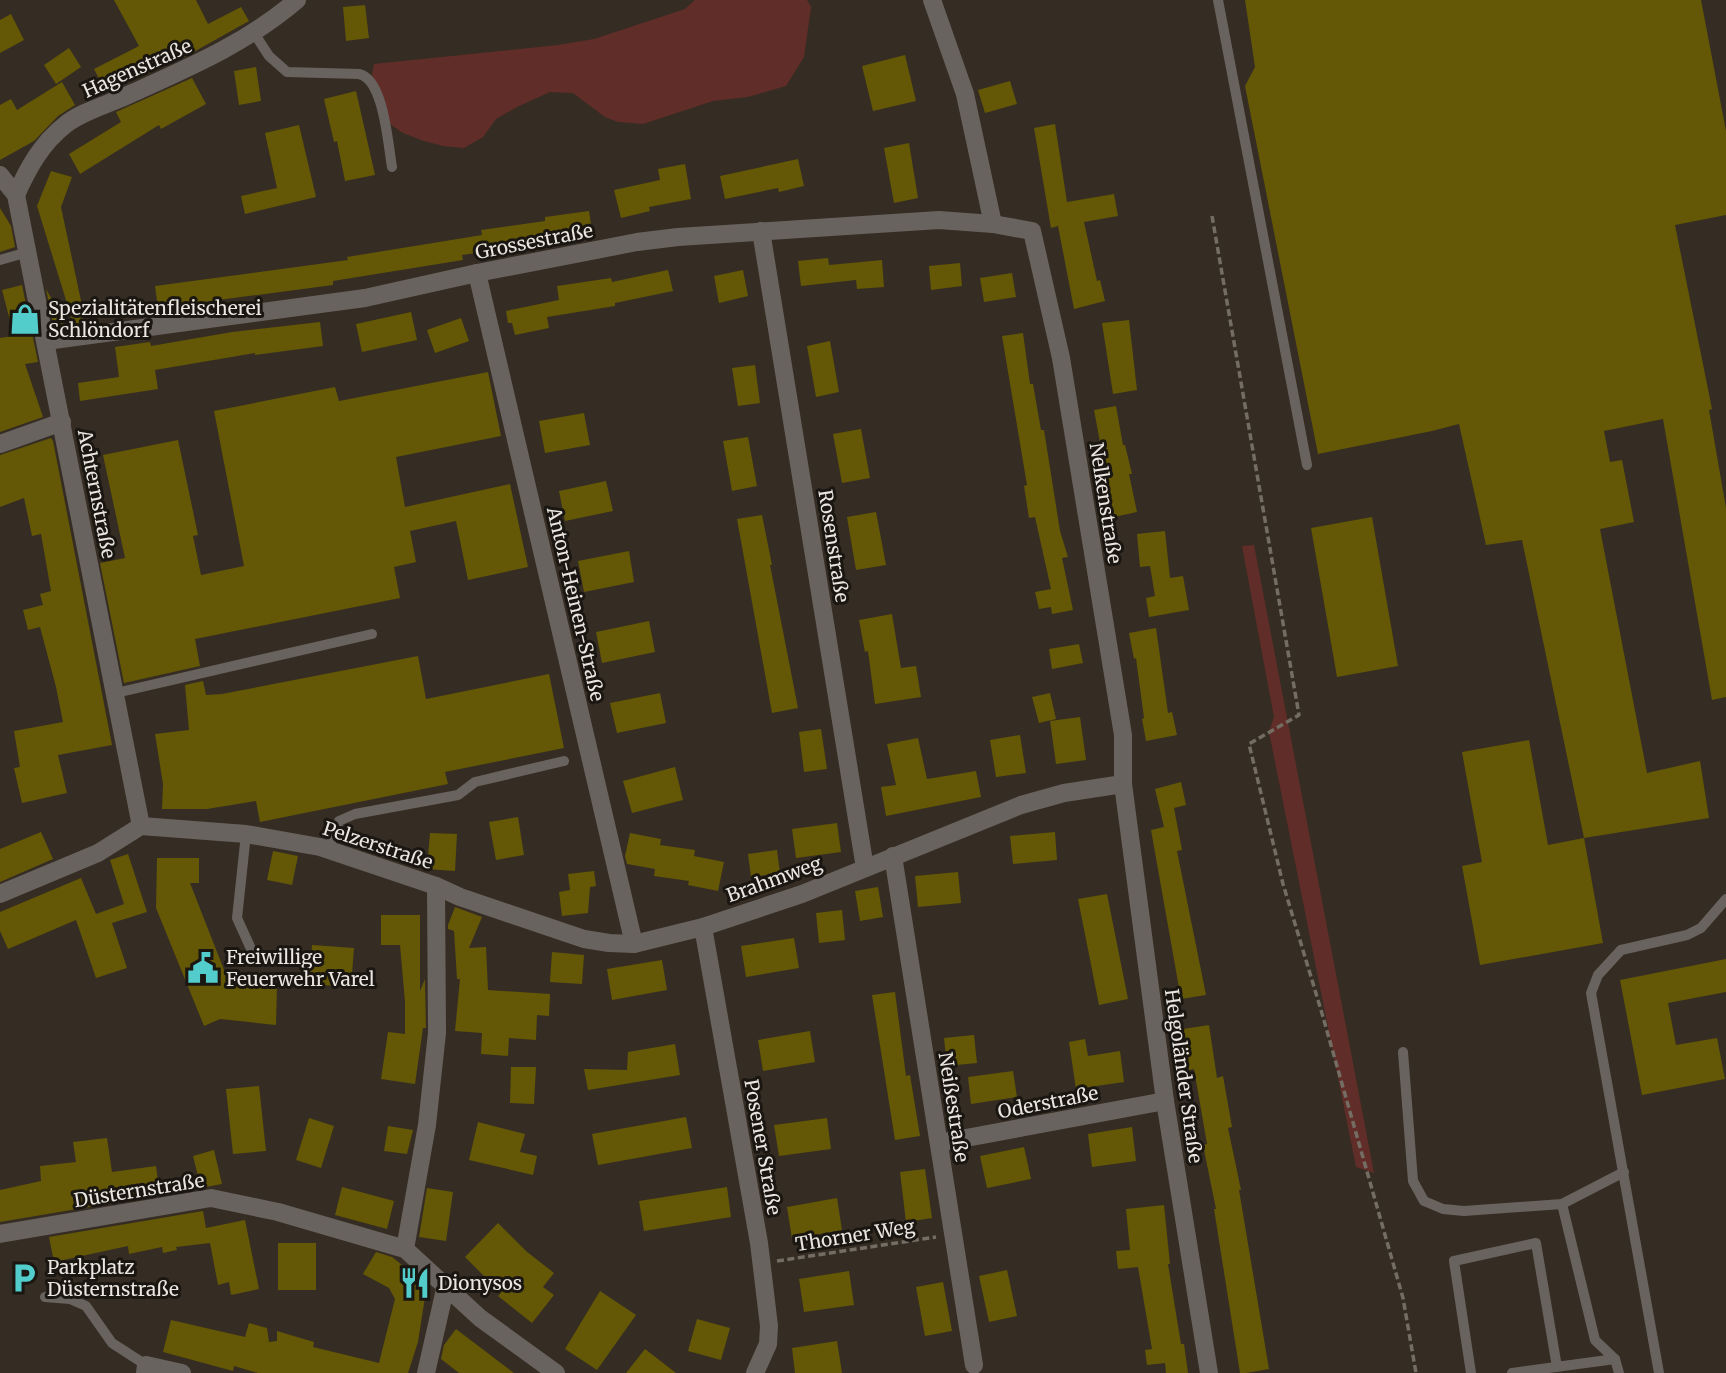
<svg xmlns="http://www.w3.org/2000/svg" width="1726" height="1373" viewBox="0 0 1726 1373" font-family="Merriweather,serif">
	<rect width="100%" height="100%" fill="#352d23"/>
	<g fill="#612d28">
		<path d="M695,0H807L811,7L804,57L786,86L748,97L713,101L643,124L618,122L605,117L573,93L550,92L517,107L496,119L483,137L464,148L443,146L424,141L403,133L387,122L371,82L374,64L558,45L594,39L685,9Z"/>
		<path d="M1254,545L1374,1173L1356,1167L1269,732L1274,717L1242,546Z"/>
	</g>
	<g fill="#645705">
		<path d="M114,0H196L208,24L241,7L249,21L190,54L106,92L94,69L139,46Z"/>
		<path d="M1245,0H1701L1726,131V215L1675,225L1712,409L1709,410L1726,508V697L1712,700L1663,419L1604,431L1610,462L1622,460L1634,522L1600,529L1647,773L1700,761L1709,818L1584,838L1522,540L1486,545L1459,424L1432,431L1318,454L1245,86L1255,67Z"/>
		<path d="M365,5L369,38L346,41L343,7Z"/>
		<path d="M11,14L24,40L0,53V20Z"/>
		<path d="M69,48L81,67L56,84L44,65Z"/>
		<path d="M905,55L916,101L873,111L862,66Z"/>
		<path d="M256,67L261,101L239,105L234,71Z"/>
		<path d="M192,78L206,104L161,129L159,125L80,174L69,154L121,122L116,112Z"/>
		<path d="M1010,81L1017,104L985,113L978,90Z"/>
		<path d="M62,82L75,105L58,116L34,141L0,160V105L11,99L17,110Z"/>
		<path d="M356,91L375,175L345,181L337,141L334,142L324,99Z"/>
		<path d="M1055,124L1067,202L1114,194L1118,216L1084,222L1097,281L1100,280L1105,301L1074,309L1058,226L1051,228L1034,128Z"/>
		<path d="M299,125L316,197L245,214L241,196L277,188L265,133Z"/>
		<path d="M909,143L918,198L894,203L884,148Z"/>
		<path d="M798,159L804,186L779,192L778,188L725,199L720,176Z"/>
		<path d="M685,164L691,199L649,207L650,211L621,218L614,190L660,180L658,169Z"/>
		<path d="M51,171L72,177L61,207L86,324L74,326L37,206Z"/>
		<path d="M0,208L11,226L15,247L0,252Z"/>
		<path d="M589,211L592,231L530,240L531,245L462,255L463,260L333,281V285L158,308L155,286L348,260L347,257L482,235L481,230L545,221V217Z"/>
		<path d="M828,258L829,265L882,260L884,287L857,289L856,280L801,286L798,261Z"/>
		<path d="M960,263L962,286L931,290L929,266Z"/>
		<path d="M668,270L673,291L615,303V306L547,317L549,328L515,335L512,323H508L506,311L559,300L557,286L611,278L612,282Z"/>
		<path d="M743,270L748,296L719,303L714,276Z"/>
		<path d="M1012,273L1016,297L984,302L980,278Z"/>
		<path d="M22,285L38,362L25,364L43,417L0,432V338L14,336L2,290Z"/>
		<path d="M46,289L68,327L54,328Z"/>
		<path d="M411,312L417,340L362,352L356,324Z"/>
		<path d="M461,318L469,341L435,353L427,330Z"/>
		<path d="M1129,320L1137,390L1113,394L1102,323Z"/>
		<path d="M320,322L323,346L255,355V353L155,370L158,389L80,401L78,383L119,377L115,347L150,342L151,346L232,332Z"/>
		<path d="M1023,333L1030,384H1033L1041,430H1044L1060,531L1068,557L1062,558L1073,610L1052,614L1051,607L1039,609L1035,592L1051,589L1035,517L1029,518L1024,486L1027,485L1002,336Z"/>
		<path d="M830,341L839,392L816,397L807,346Z"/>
		<path d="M755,365L760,403L738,406L732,368Z"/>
		<path d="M488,372L501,436L396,457L405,507L510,484L528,567L468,580L456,521L410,531L416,562L394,567L400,598L195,639L200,666L124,683L100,563L125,558L103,455L178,440L198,535L193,536L201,575L244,566L214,411L335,387L339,401Z"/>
		<path d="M1116,406L1123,445H1125L1132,474H1129L1137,512L1114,517L1094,410Z"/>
		<path d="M584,413L590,445L545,453L539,421Z"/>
		<path d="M861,429L870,478L842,483L833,434Z"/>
		<path d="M748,437L757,486L732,491L723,441Z"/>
		<path d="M51,438L53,441L112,745L58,755L67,793L22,803L14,768L20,767L14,731L63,722L56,687L40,627L28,630L23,610L43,605L40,594L51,591L41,534L32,536L24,498L0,507V455Z"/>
		<path d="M606,481L613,511L565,521L559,491Z"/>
		<path d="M876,512L886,565L856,570L847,517Z"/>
		<path d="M762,515L772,565H770L798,708L772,713L737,519Z"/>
		<path d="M1372,517L1398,666L1337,677L1311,528Z"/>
		<path d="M1165,531L1170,578L1183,576L1189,610L1149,617L1146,598L1155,596L1150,566L1140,567L1137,534Z"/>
		<path d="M629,551L634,582L584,592L578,561Z"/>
		<path d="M892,614L901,668L916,666L921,697L875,704L868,651L865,652L859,620Z"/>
		<path d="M649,621L655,652L602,663L596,632Z"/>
		<path d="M1156,628L1168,713L1172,712L1177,735L1146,741L1142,719L1144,718L1136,658L1134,659L1129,633Z"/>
		<path d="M1079,644L1083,663L1052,669L1049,649Z"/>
		<path d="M418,656L426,699L549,674L564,748L445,772L448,784L260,822L256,801L207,809H162L163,784L155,734L189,730L185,685L203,681L206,695L222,694Z"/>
		<path d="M660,693L666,723L617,733L610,703Z"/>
		<path d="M1050,693L1056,719L1039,723L1032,697Z"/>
		<path d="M1080,717L1086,760L1056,764L1050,721Z"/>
		<path d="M821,729L827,769L804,772L799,732Z"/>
		<path d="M1020,735L1026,773L996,777L990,740Z"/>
		<path d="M918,738L927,779L976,771L981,797L886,816L881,787L896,785L887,744Z"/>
		<path d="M1529,740L1548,845L1584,838L1603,943L1480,965L1462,866L1482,862L1462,752Z"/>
		<path d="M675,767L683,800L632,813L623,781Z"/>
		<path d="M1181,782L1186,805L1174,808L1182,850L1177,851L1206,995L1181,999L1151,830L1164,827L1155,789Z"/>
		<path d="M518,817L524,855L496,860L489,822Z"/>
		<path d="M837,823L841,852L796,858L792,829Z"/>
		<path d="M41,832L53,859L0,882V849Z"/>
		<path d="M1055,832L1057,860L1013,864L1010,836Z"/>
		<path d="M430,833L457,834L455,871L427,869Z"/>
		<path d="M630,833L661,839L660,845L695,850L694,856L724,862L718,891L688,885L689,881L654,876L655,869L627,864L625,856Z"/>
		<path d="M777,850L780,873L751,877L748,854Z"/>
		<path d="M273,851L298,856L292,885L267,880Z"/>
		<path d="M128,854L147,912L112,923L127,968L96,978L76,920L8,949L0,931V912L81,878L96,914L124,904L110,860Z"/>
		<path d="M157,858H199V883H190L228,980L277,984L276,1025L220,1019L204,1026L156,908Z"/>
		<path d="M594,871L596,886L590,887L588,913L562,916L559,892L570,890L568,874Z"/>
		<path d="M958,872L961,903L918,907L915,876Z"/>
		<path d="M878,887L883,917L860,921L855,891Z"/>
		<path d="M1107,894L1128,999L1099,1005L1078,899Z"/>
		<path d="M455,907L482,917L469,948L486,947L488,990L550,994L549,1016L537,1015L536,1040L509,1038L508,1056L481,1054L482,1033L455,1031L460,979H457L454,931L448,929V925Z"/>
		<path d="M842,910L845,940L819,943L816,913Z"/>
		<path d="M381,915H420V991L425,979L426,1028H423L415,1084L381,1079L388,1032L405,1034V1002L400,945H381Z"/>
		<path d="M794,938L799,968L746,977L741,946Z"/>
		<path d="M312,945L354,948L351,987L309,984Z"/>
		<path d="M552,952L584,955L582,984L550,982Z"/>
		<path d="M1726,959V992L1668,1003L1676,1045L1717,1038L1725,1079L1642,1095L1620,980Z"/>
		<path d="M662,960L667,990L612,1000L607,969Z"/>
		<path d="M895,992L906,1076L910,1075L920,1136L895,1140L872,995Z"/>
		<path d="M1209,1025L1217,1078L1223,1076L1232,1127L1228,1128L1241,1190H1239L1269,1369L1246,1373H1240L1214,1209H1216L1203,1145L1207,1144L1194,1069L1189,1070L1183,1029Z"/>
		<path d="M810,1031L815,1062L763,1071L758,1040Z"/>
		<path d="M974,1035L977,1063L947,1066L944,1038Z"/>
		<path d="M1085,1039L1088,1056L1120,1051L1124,1082L1076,1089L1069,1042Z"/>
		<path d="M675,1044L680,1075L588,1090L584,1069L627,1070L628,1052Z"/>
		<path d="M511,1067H536L534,1104L510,1103Z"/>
		<path d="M1013,1071L1017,1097L971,1104L968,1077Z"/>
		<path d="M259,1086L266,1151L233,1154L226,1089Z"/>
		<path d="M686,1117L692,1148L598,1165L592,1134Z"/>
		<path d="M309,1118L334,1126L321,1168L296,1160Z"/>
		<path d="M827,1118L831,1149L779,1156L774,1125Z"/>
		<path d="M478,1122L525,1134L520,1152L537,1156L533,1175L469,1160Z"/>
		<path d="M388,1126L413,1130L407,1154L384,1151Z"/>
		<path d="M1132,1127L1136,1161L1092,1167L1088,1134Z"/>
		<path d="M107,1138L112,1172L156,1166L160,1195L0,1222V1190L41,1181L40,1166L76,1162L73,1142Z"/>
		<path d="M1024,1147L1031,1179L987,1188L980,1156Z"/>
		<path d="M214,1150L222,1184L201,1188L193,1156Z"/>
		<path d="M925,1169L932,1218L906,1222L900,1172Z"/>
		<path d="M342,1187L394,1201L387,1229L335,1215Z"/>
		<path d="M727,1187L731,1217L644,1231L639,1201Z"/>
		<path d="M427,1188L453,1192L446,1241L419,1237Z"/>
		<path d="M837,1198L842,1230L792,1239L787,1207Z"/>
		<path d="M1164,1205L1170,1264H1168L1181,1344H1184L1188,1373H1166L1165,1363L1147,1365L1145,1350L1152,1349L1138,1267L1118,1269L1116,1251L1130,1250L1126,1209Z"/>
		<path d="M203,1211L206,1228L245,1220L259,1289L231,1295L229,1282L218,1285L210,1243L176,1247L177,1250L163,1253L162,1247L129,1254L128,1246L54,1262L49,1237Z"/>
		<path d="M498,1223L526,1251L554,1273L543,1287L554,1295L532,1323L498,1296L501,1293L465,1257Z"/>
		<rect x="278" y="1243" width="38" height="47"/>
		<path d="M376,1252L392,1257L421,1280L425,1297L418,1342L408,1373H258L234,1366L233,1371L163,1352L171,1320L245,1337L249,1323L267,1328L269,1342L277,1341V1331L314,1342L313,1347L379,1363L395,1299L389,1288L363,1274Z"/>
		<path d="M1007,1270L1017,1316L989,1322L979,1276Z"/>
		<path d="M849,1271L854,1305L804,1312L799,1279Z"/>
		<path d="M943,1282L952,1331L925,1336L916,1287Z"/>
		<path d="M600,1291L636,1315L597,1370L565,1349Z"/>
		<path d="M697,1319L730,1328L721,1360L688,1351Z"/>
		<path d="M456,1329L514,1373H459L441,1359L444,1345Z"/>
		<path d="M837,1341L842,1373H795L792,1348Z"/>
		<path d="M645,1349L676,1373H626Z"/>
	</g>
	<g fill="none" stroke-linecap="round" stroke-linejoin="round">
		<g stroke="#746d64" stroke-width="3.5" stroke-dasharray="7 3.5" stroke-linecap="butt">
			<path d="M1212,216L1299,715L1249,744L1283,884L1321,1010L1403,1298L1416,1373"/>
			<path d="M777,1261L936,1237"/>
		</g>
		<g stroke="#69635f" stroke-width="10">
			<path d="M1218,0L1307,465"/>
			<path d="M254,33L269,56L287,72L359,74C384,79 388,145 392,167"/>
			<path d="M0,260L28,252"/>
			<path d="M116,693L372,634"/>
			<path d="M246,834L237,918L256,960"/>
			<path d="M328,850L339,821L355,814L458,795L475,782L564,761"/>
			<path d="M1403,1052L1413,1181L1424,1201L1443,1209L1464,1211L1562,1204L1624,1172"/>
			<path d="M1562,1204L1595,1340L1615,1359L1619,1373"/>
			<path d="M45,1297L70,1299L86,1306L112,1343L146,1365"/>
			<path d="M1471,1373L1454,1261L1536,1243L1557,1367"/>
			<path d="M1512,1373L1615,1359"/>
			<path d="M1659,1373L1591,993L1598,975L1621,950L1687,935L1701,928L1726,899"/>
		</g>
		<g stroke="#69635f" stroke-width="18">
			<path d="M932,0L965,94L993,224"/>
			<path d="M0,175L16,195L141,826"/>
			<path d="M16,195C28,168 41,144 65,125C80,112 109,104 128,95C188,68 247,43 297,0"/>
			<path d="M761,231L865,868"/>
			<path d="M477,273L634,944"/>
			<path d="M46,341L365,298L477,273L637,242L678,237L939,220L993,224L1032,231L1061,358L1123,735V784L1165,1101L1209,1373"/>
			<path d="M0,444L62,422"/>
			<path d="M893,856L974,1365"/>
			<path d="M0,894L98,853L141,826L246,834L320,847L436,886L460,897L584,939L609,943L634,944L703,927L802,894L1021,805L1064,793L1123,784"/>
			<path d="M703,927L759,1243L769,1326L768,1344L755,1373"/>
			<path d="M939,1143L1165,1101"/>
			<path d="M0,1234L211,1198L278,1212L405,1249L480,1318L556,1373"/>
			<path d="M405,1249L427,1125L437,1033L436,886"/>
			<path d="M145,1373L146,1365L182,1373"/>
			<path d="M426,1373L446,1285"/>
		</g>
	</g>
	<defs>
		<symbol id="shop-bare" viewBox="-9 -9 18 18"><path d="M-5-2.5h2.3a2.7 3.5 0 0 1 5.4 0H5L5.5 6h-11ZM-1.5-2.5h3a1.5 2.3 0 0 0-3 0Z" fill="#53cdcb" stroke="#1a1611" stroke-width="2.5" paint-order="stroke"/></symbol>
		<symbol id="civic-bare" viewBox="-9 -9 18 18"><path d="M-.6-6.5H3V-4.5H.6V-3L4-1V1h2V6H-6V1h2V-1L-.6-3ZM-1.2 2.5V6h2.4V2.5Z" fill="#53cdcb" stroke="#1a1611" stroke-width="2.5" paint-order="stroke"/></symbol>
		<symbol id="parking-bare" viewBox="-9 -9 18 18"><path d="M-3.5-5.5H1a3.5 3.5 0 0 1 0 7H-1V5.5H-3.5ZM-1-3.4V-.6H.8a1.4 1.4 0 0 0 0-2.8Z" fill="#53cdcb" stroke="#1a1611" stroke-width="2.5" paint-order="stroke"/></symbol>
		<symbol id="restaurant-bare" viewBox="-9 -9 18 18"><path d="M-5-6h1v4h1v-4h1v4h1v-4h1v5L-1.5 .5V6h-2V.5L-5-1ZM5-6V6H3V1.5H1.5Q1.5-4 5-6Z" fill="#53cdcb" stroke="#1a1611" stroke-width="2.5" paint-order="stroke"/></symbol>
	</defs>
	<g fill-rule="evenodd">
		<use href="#shop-bare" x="3" y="297" width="44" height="44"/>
		<use href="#civic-bare" x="181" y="946" width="44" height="44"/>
		<use href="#parking-bare" x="2" y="1256" width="44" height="44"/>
		<use href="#restaurant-bare" x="393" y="1261" width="44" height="44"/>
	</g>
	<g text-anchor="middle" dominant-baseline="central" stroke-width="6" stroke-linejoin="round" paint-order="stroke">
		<g font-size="19" fill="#ebe6df" stroke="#1a1611">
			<text transform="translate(137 68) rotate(-24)">Hagenstraße</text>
			<text transform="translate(534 241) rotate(-11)">Grossestraße</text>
			<text transform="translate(97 494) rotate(79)">Achternstraße</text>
			<text transform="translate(1106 503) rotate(81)">Nelkenstraße</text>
			<text transform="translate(834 546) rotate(81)">Rosenstraße</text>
			<text transform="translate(576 604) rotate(77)">Anton-Heinen-Straße</text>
			<text transform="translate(378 845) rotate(18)">Pelzerstraße</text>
			<text transform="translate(774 879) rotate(-20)">Brahmweg</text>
			<text transform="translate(1184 1076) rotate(82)">Helgoländer Straße</text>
			<text transform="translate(1048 1102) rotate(-11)">Oderstraße</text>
			<text transform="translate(954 1107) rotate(81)">Neißestraße</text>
			<text transform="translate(763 1147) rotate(80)">Posener Straße</text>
			<text transform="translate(139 1190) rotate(-9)">Düsternstraße</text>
			<text transform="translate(855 1235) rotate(-9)">Thorner Weg</text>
		</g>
		<g font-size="19" fill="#ebe6df" stroke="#1a1611" text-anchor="start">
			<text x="48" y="308">Spezialitätenfleischerei<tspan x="48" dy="22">Schlöndorf</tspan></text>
			<text x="226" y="957">Freiwillige<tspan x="226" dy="22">Feuerwehr Varel</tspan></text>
			<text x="47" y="1267">Parkplatz<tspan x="47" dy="22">Düsternstraße</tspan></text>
			<text x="438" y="1283">Dionysos</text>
		</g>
	</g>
</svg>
